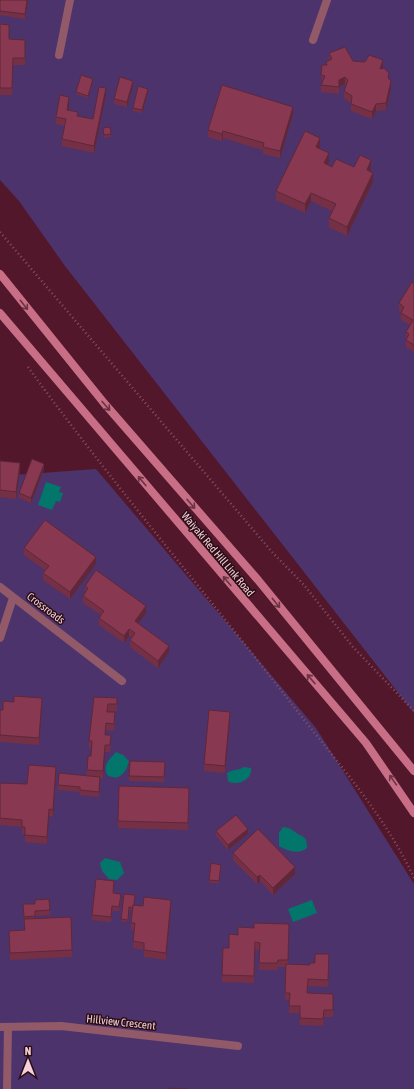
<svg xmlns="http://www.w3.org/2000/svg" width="414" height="1089" viewBox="0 0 414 1089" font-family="'Asap Condensed',sans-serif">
	<rect width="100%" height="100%" fill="#53172b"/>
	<g fill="#4d336c">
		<path d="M0,0H414V713L65,266L19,201L0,180Z"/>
		<path d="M96,469L316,728L414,884V1089H0V476Z"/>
	</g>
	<g fill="#03766b">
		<path d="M46,482L61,487L59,492L63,493L60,502L56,501L52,510L38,505Z"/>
		<path d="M116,752L123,755L129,761C126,773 119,782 107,775C103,764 109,760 116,752Z"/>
		<path d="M244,767L251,768C253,779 237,787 228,781L227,773C233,769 238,771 244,767Z"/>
		<path d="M283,827C289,828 290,828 295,832C303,838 307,835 307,848C298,855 288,851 279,846V833Z"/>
		<path d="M105,858L120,862L124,873L117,880L109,879L102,871L100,863Z"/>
		<path d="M312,900L317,913L293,922L288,909Z"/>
	</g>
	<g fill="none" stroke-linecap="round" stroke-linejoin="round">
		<g stroke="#875263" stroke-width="2.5" stroke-dasharray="1 3" stroke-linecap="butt">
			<path d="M0,232L272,552L304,585L353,647L414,711"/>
			<path d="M28,367C112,483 206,593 294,707C336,761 385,815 414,878"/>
		</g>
		<g stroke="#925968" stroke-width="8">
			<path d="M313,40L327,0"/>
			<path d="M7,1089L8,1027"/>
		</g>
		<g stroke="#925968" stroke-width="8">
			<path d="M59,55L70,0"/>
			<path d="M0,587L122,681"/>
			<path d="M0,638L13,598"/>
			<path d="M0,1027L61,1026L238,1046"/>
		</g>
		<g stroke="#c96e87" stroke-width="8">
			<path d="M0,274L104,403L258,580L414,771"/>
			<path d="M0,313L366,743L414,813"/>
		</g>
	</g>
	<g fill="#753046">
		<path d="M0,0H28L25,19L0,15Z"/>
		<path d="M0,24L9,39L25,40V65H13L12,95H0Z"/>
		<path d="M329,53L353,61L383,67L382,68L389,80L391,88L386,110L376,111L372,119L351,111V103L344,98V91L346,85L345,84L339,87V94L321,92V85L322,82L321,75L326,65V62L329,60Z"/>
		<path d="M93,81L88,98L76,94V92Z"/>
		<path d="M133,86L127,107L114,104V99Z"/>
		<path d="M148,91L142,113L133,111V108Z"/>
		<path d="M106,95L94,153L62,146V139L65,126L56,124V117L69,104L68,110L78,116L93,119Z"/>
		<path d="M293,114L280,158L263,154V150L223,138L222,141L208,137V130Z"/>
		<path d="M103,128L111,134V137L104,138Z"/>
		<path d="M320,147L319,149L329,162L328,165L332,167H354L371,169L370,172L373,182L347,236L329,227V218L332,211L311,201L305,213L276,200V191Z"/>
		<path d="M414,284V352L406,347V332L410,325L401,320V312L399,310V303Z"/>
		<path d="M0,461L20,470L16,499L0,497Z"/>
		<path d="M44,469L31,503L19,498V493Z"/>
		<path d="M24,548L96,564L70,599L43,580V573L45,570L24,555Z"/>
		<path d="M85,586L146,613L138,623L169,652L158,668L130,647V640L132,637L129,636L124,643L99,625V618L101,615L83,603V596L85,593Z"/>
		<path d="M94,697L117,698V711H108L115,719L114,731L106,730V735L111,742L110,752H105L103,778H100L99,797L80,795V792L58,790V785L87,776V770L91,756L92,748H89V741Z"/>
		<path d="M14,702L42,705L39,745L0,742V710H3Z"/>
		<path d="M230,719L225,773L204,771V764Z"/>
		<path d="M130,761L165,762L164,782L129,781Z"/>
		<path d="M56,774L53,817L49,816L47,844L25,842V834H22V827L0,825V783L27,784Z"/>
		<path d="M119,786L189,788L188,830L118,828Z"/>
		<path d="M216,831L248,834L228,850L216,836Z"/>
		<path d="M233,853L295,874L273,895L260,881L257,884L233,860Z"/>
		<path d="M221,867L219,883H209V880Z"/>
		<path d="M114,886V893L121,899L119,911H112L111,922L92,920V915Z"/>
		<path d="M124,894L134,905L171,907L166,960L144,957V950L133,948L134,930H131L132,910H129L128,922L121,921Z"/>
		<path d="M49,899L50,915L35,916V919L72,950V957L10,960L9,931L25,930L23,904H35Z"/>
		<path d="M289,924L288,964L310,965L329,954L328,987L308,986L307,993L333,994V1017H324L323,1026L300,1025V1013H289V1000H285L286,967H278L277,970H259L260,950L255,949L254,983L222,982L223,948H229L238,935L254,928Z"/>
	</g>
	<g fill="#5f2739">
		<path d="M27,0H28L25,19V14Z"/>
		<path d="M383,60V67L380,76V69Z"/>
		<path d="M345,77V84L339,87V94V80Z"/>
		<path d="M93,79V81L88,98V96Z"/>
		<path d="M133,81V86L127,107V102Z"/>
		<path d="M391,81V88L386,110V103Z"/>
		<path d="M106,88V95L94,153V146Z"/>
		<path d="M148,89V91L142,113V110Z"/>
		<path d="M69,97V104L67,117V110Z"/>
		<path d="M376,104V111L372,119V112Z"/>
		<path d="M293,107V114L280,158V151Z"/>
		<path d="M223,131V138L222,141V134Z"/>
		<path d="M320,138V147L316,156V147Z"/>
		<path d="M329,153V162L324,172V163Z"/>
		<path d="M371,160V169L367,179V170Z"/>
		<path d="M373,173V182L347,236V227Z"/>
		<path d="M311,193V201L305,213V204Z"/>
		<path d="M20,463V470L16,499V492Z"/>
		<path d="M44,464V469L31,503V498Z"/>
		<path d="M96,557V564L70,599V592Z"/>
		<path d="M146,606V613L135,628V621Z"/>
		<path d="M129,629V636L124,643V636Z"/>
		<path d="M169,646V652L158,668V661Z"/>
		<path d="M42,698V705L39,745V738Z"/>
		<path d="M230,712V719L225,773V766Z"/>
		<path d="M105,745V752L103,778V771Z"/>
		<path d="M56,767V774L53,817V810Z"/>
		<path d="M49,809V816L47,844V837Z"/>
		<path d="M248,829V834L228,850V845Z"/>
		<path d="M295,867V874L273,895V888Z"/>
		<path d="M260,875V881L257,884V877Z"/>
		<path d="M171,900V907L166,960V953Z"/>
	</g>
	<g fill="#883851" stroke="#5f2739">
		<path d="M0,0H27L25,14L0,11Z"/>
		<path d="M0,24L9,25V39L25,40V58H13L12,88H0Z"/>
		<path d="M345,47L353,61L365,62L369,55L383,60L380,69L384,68L389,73L388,78L391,81L386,103L376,104L372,112L351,104L352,96L344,91L348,80L345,77L339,80V87L321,85L325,76L321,75L322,65H327L326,62L332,59L329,53Z"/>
		<path d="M81,75L93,79L88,96L76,92Z"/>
		<path d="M120,77L133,81L127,102L114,99Z"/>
		<path d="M222,85L293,107L280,151L263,147L264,143L223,131L222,134L208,130Z"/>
		<path d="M138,86L148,89L142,110L133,108Z"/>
		<path d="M99,87L106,88L94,146L62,139L66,119L56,117L60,95L69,97L67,110L78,112L77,116L93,119Z"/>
		<path d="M110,127L111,134L104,135L103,128Z"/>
		<path d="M305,131L320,138L316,147L329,153L324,163L332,167L336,159L354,167L360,155L371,160L367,170L373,173L347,227L329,218L336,204L311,193L305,204L276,191Z"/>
		<path d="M412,282L414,284V345L406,340L409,334L406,332L413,320L401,313L404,307L399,303Z"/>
		<path d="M32,459L44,464L31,498L19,493Z"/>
		<path d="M0,461L20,463L16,492L0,490Z"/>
		<path d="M45,520L96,557L70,592L43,573L49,566L24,548Z"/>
		<path d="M96,570L146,606L135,621L169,646L158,661L130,640L135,633L129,629L124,636L99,618L104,611L83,596L88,588L85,586Z"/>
		<path d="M14,696L42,698L39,738L0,735V710H3V701L14,702Z"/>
		<path d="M94,697L117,698V704H108L107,712H115L114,724L106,723L105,735H111L110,745H105L103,771L87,770L88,756H91L92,741H89Z"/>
		<path d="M209,710L230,712L225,766L204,764Z"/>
		<path d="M130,761L165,762L164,777L129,776Z"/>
		<path d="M29,765L56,767L53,810L49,809L47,837L25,835V827H22V820L0,818V783L27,784Z"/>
		<path d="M59,773L100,777L99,792L80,790V787L58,785Z"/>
		<path d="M119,786L189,788L188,823L118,821Z"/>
		<path d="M236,815L248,829L228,845L216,831Z"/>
		<path d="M258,829L295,867L273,888L260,875L257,877L233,853Z"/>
		<path d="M211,863L221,865L219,881L209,880Z"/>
		<path d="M96,879L114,881L113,893L121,894L119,907L112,906L111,917L92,915Z"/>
		<path d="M124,894L135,895L134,905H133V908L129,907L128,920L121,919Z"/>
		<path d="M144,897L171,900L166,953L144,950V943L133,941L135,923H131L133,905L143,906Z"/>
		<path d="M49,899L50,910L35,911V916L24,917L23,904H35V900Z"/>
		<path d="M71,917L72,950L10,953L9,931L25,930L24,919Z"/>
		<path d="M254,923L289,924L288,960H278L277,963H259L260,943L255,942L254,976L222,975L223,948H229V934L238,935V927L254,928Z"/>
		<path d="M315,954H329L328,980L308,979L307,993L333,994V1010H324L323,1019L300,1018V1006H289L290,993H285L286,964L310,965V963H315Z"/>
		<path d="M168,1088L187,1089H168Z"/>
	</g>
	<defs><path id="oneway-shaft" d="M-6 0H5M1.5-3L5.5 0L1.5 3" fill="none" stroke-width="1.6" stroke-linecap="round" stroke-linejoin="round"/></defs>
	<g stroke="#693443">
		<use href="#oneway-shaft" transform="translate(24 305) rotate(52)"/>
		<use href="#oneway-shaft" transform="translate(106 406) rotate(49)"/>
		<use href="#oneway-shaft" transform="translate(142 481) rotate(-130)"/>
		<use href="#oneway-shaft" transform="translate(191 504) rotate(49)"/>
		<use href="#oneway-shaft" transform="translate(227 581) rotate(-130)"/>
		<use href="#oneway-shaft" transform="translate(276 603) rotate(51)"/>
		<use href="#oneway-shaft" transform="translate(311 679) rotate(-131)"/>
		<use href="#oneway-shaft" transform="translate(393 780) rotate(-125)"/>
	</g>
	<g text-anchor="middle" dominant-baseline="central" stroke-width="3" stroke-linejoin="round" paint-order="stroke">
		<g font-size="11" fill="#f6cfd8" stroke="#290e16">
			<text transform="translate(218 554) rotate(50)">Waiyaki Red Hill Link Road</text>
			<text transform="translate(46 608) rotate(37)">Crossroads</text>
			<text transform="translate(121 1022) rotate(6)">Hillview Crescent</text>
		</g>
	</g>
	<g transform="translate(28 1061)" stroke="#290e16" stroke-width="3" paint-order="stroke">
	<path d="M0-3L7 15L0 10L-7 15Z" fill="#f6cfd8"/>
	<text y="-6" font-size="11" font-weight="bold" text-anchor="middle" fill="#f6cfd8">N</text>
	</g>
</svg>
